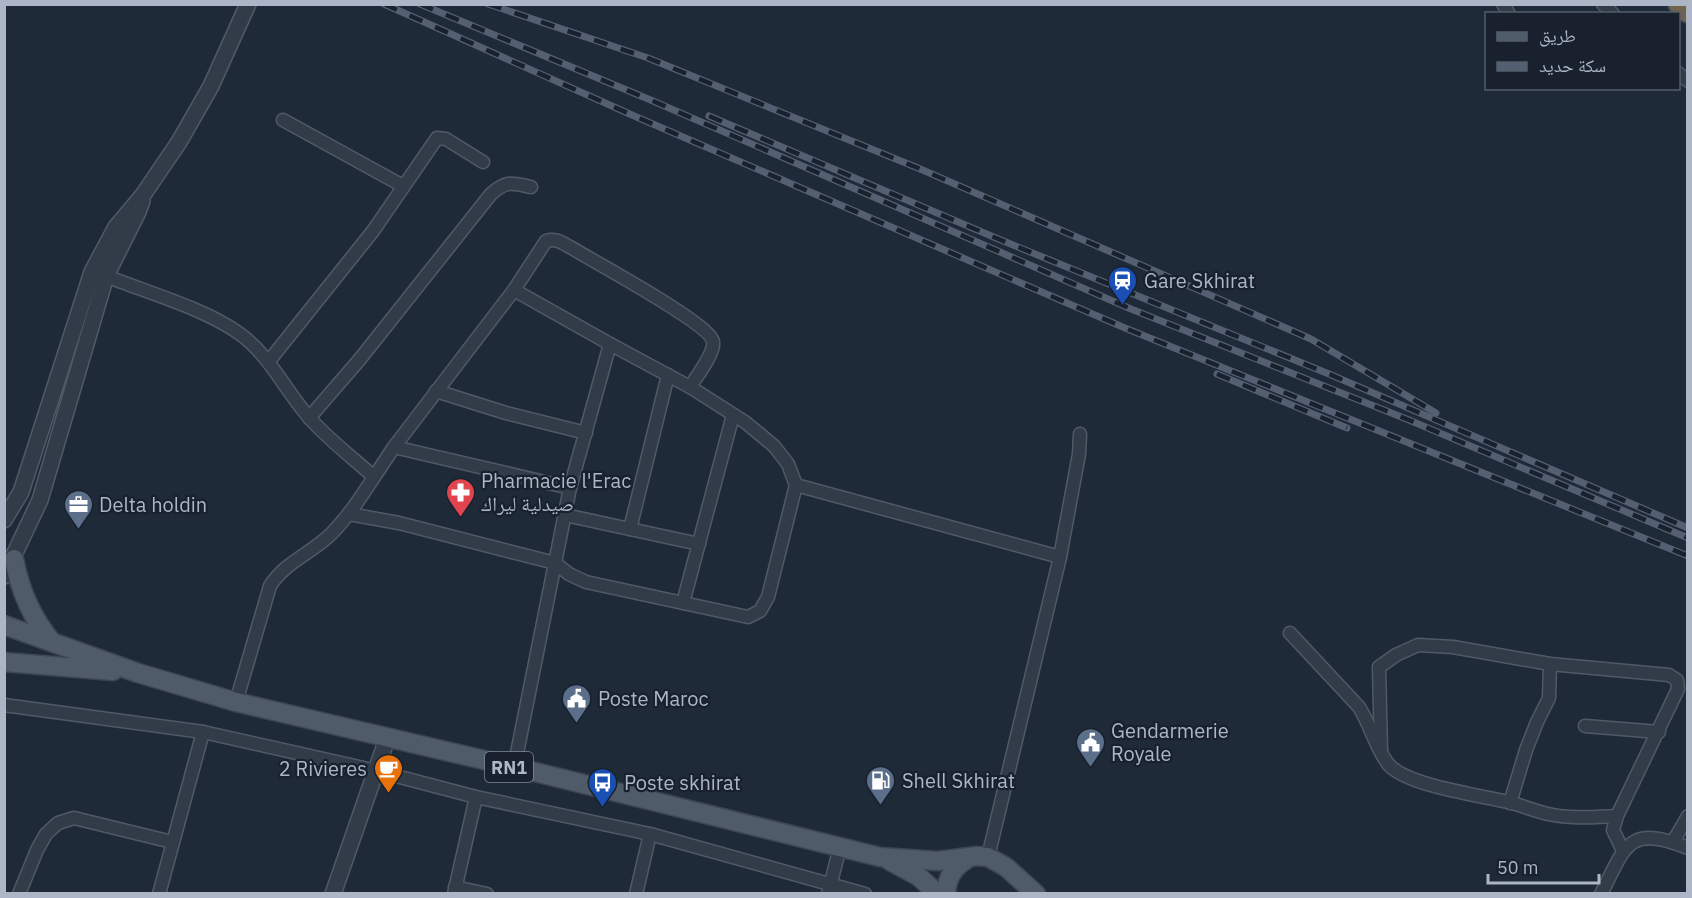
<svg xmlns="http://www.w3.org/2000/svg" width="1692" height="898" viewBox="0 0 1692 898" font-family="'IBM Plex Sans','Noto Naskh Arabic',sans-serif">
	<rect width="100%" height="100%" fill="#1f2a39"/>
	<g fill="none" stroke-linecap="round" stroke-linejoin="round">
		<defs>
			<g id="minor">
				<path d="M1503,4L1509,14"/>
				<path d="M1603,4L1613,14"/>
				<path d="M1678,73L1688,81"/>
				<path d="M283,120L403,186"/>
				<path d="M106,276C146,292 206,309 240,334C269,355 284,388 307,415C326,438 352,457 374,477C361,497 348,517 331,534C312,553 285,562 270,586L236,702"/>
				<path d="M514,290L610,344L690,387L745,422L774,446L788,464L796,485L1060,557"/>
				<path d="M269,361L373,231L437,138L446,139L483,162"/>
				<path d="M436,391L506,413L586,433"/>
				<path d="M309,418L360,359L491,194C507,180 512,183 531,187"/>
				<path d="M394,447L570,488"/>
				<path d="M374,477L394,447L514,290L546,241C555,238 561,242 570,247C591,260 711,324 713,342C715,353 696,377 690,387"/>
				<path d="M349,514L399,523L555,563L569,574L586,582L748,617L760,611L768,597L796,485"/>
				<path d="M565,515L699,544"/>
				<path d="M630,529L668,375"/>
				<path d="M683,603L733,415"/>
				<path d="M1290,633L1359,707C1370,724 1377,751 1389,765C1409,786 1479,795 1508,802C1521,805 1534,811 1548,814C1570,819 1594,817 1617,816"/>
				<path d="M4,705L203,732L377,771L476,797L650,834L865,894"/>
				<path d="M1585,726L1659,732"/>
				<path d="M1381,751L1379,667L1396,655L1418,645L1453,647L1550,664L1669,675L1677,680L1678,689L1617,816L1613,830L1623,851"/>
				<path d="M514,768L570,488L610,344"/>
				<path d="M1510,803L1526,750L1537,722L1549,698L1550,664"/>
				<path d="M1673,842L1688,816"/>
				<path d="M988,857L1060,557L1079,454L1080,434"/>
				<path d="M455,887L487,894"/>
				<path d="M19,894L37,850L46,834L58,823L74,818L172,842"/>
				<path d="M159,894L203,732"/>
				<path d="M454,894L476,797"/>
				<path d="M636,894L650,834"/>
				<path d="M828,894L840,847"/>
				<path d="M1601,894C1626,845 1628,824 1688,848"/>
			</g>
			<g id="tertiary">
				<path d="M4,520L21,492L92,272L116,227L143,195L179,142L211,86L248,4"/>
				<path d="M4,576L40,500L106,276L138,212L142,201"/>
				<path d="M333,894L387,739"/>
			</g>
			<g id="primary">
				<path d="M14,559C20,591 31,617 52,642"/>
				<path d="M4,625L138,673L236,702L531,771L880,857L938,861L977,856L988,857L1006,867L1036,894"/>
				<path d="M4,662L113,671"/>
				<path d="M890,861L918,876L938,894"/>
				<path d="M946,894C947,877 953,868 967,859"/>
			</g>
			<path id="motorway" d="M1679,4L1688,12"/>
		</defs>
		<use href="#minor" stroke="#505967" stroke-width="15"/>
		<use href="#tertiary" stroke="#505967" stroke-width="18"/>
		<use href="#primary" stroke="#3c4553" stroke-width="21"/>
		<use href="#motorway" stroke="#3d4654" stroke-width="24"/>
		<use href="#minor" stroke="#323c49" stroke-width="12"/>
		<use href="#tertiary" stroke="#323c49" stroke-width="15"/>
		<use href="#primary" stroke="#505b69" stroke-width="18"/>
		<use href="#motorway" stroke="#70634e" stroke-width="21"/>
		<defs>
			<g id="rail">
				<path d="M384,4L632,115L1125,328L1688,556"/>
				<path d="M420,4L653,101L1131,309L1409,420L1688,538"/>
				<path d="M488,4L648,58L918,168L1311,339L1436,413"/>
				<path d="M709,116L996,238L1329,374L1688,528"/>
				<path d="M1217,374L1347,428"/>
			</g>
		</defs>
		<use href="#rail" stroke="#546071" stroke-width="7"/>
		<use href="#rail" stroke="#18212d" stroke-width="4.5" stroke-dasharray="14" stroke-linecap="butt"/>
	</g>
	<defs>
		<symbol id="station-pin" viewBox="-11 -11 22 30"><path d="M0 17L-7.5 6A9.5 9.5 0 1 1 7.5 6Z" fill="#1a4fb4" stroke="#18212d"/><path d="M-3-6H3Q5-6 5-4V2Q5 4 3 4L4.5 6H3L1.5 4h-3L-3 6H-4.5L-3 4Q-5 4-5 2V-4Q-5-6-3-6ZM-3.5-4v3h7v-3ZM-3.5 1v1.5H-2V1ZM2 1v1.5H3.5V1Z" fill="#fff"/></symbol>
		<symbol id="pharmacy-pin" viewBox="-11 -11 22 30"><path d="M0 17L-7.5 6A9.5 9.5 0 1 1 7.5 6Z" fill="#e0444e" stroke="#18212d"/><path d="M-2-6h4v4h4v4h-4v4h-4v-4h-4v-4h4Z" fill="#fff"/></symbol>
		<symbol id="office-pin" viewBox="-11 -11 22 30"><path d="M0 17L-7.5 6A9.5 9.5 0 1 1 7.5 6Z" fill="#5c6f8a" stroke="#18212d"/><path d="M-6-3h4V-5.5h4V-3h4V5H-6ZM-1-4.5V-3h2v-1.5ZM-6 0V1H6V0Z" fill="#fff"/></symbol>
		<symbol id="civic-pin" viewBox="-11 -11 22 30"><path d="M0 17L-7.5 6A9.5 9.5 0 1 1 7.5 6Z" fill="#5c6f8a" stroke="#18212d"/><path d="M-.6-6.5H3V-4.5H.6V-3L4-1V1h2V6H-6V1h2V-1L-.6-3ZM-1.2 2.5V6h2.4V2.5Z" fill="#fff"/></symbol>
		<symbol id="cafe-pin" viewBox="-11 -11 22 30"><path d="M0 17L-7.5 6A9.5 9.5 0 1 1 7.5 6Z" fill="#e8710a" stroke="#18212d"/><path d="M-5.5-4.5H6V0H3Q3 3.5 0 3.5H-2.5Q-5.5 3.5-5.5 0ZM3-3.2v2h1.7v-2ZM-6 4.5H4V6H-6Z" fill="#fff"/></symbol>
		<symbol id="fuel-pin" viewBox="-11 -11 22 30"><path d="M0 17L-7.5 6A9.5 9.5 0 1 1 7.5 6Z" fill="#5c6f8a" stroke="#18212d"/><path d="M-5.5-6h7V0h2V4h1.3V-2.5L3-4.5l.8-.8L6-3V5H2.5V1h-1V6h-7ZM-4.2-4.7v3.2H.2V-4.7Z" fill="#fff"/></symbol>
		<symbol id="bus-pin" viewBox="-11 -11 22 30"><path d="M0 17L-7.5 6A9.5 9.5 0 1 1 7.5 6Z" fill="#1a4fb4" stroke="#18212d"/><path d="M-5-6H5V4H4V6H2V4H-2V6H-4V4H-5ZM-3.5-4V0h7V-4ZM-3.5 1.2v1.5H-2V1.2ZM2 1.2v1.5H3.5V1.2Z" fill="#fff"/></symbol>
	</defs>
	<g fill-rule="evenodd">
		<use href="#station-pin" x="1106" y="264" width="33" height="45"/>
		<use href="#pharmacy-pin" x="444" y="476" width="33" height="45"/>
		<use href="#office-pin" x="62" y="488" width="33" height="45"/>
		<use href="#civic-pin" x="560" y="682" width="33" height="45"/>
		<use href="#civic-pin" x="1074" y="726" width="33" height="45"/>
		<use href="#cafe-pin" x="372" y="752" width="33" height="45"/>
		<use href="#fuel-pin" x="864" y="764" width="33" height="45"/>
		<use href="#bus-pin" x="586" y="766" width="33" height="45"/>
	</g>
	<g text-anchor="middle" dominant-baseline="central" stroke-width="4.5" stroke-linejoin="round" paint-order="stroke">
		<rect fill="#18212d" stroke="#808998" stroke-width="1.5" x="485" y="752" width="48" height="30" rx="4.5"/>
		<g font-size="18" font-weight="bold" fill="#acb6c6">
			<text x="509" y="767">RN1</text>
		</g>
		<g font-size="20" fill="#acb6c6" stroke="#18212d" text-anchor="start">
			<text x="1144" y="280">Gare Skhirat</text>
			<text x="481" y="480">Pharmacie l'Erac<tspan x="481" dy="23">صيدلية ليراك</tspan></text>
			<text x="99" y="504">Delta holdin</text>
			<text x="598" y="698">Poste Maroc</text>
			<text x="1111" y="730">Gendarmerie<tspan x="1111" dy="23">Royale</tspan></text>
			<text x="367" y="768" text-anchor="end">2 Rivieres</text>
			<text x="902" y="780">Shell Skhirat</text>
			<text x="624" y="782">Poste skhirat</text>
		</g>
	</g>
	<rect width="1692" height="898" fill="none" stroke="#acb6c6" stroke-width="12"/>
	<rect x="1485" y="12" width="195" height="78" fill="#18212d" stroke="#535d6a" stroke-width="1.5"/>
	<rect x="1497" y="32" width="30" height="9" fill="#505b69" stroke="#535d6a" stroke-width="1.5"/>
	<text x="1539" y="42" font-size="18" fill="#acb6c6">طريق</text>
	<rect x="1497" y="62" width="30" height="9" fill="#546071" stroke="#535d6a" stroke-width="1.5"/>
	<text x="1539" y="72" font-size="18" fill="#acb6c6">سكة حديد</text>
	<path d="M1488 874v9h111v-9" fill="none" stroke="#acb6c6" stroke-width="3"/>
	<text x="1497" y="874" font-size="18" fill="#acb6c6" stroke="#18212d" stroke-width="4.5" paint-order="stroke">50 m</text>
</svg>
